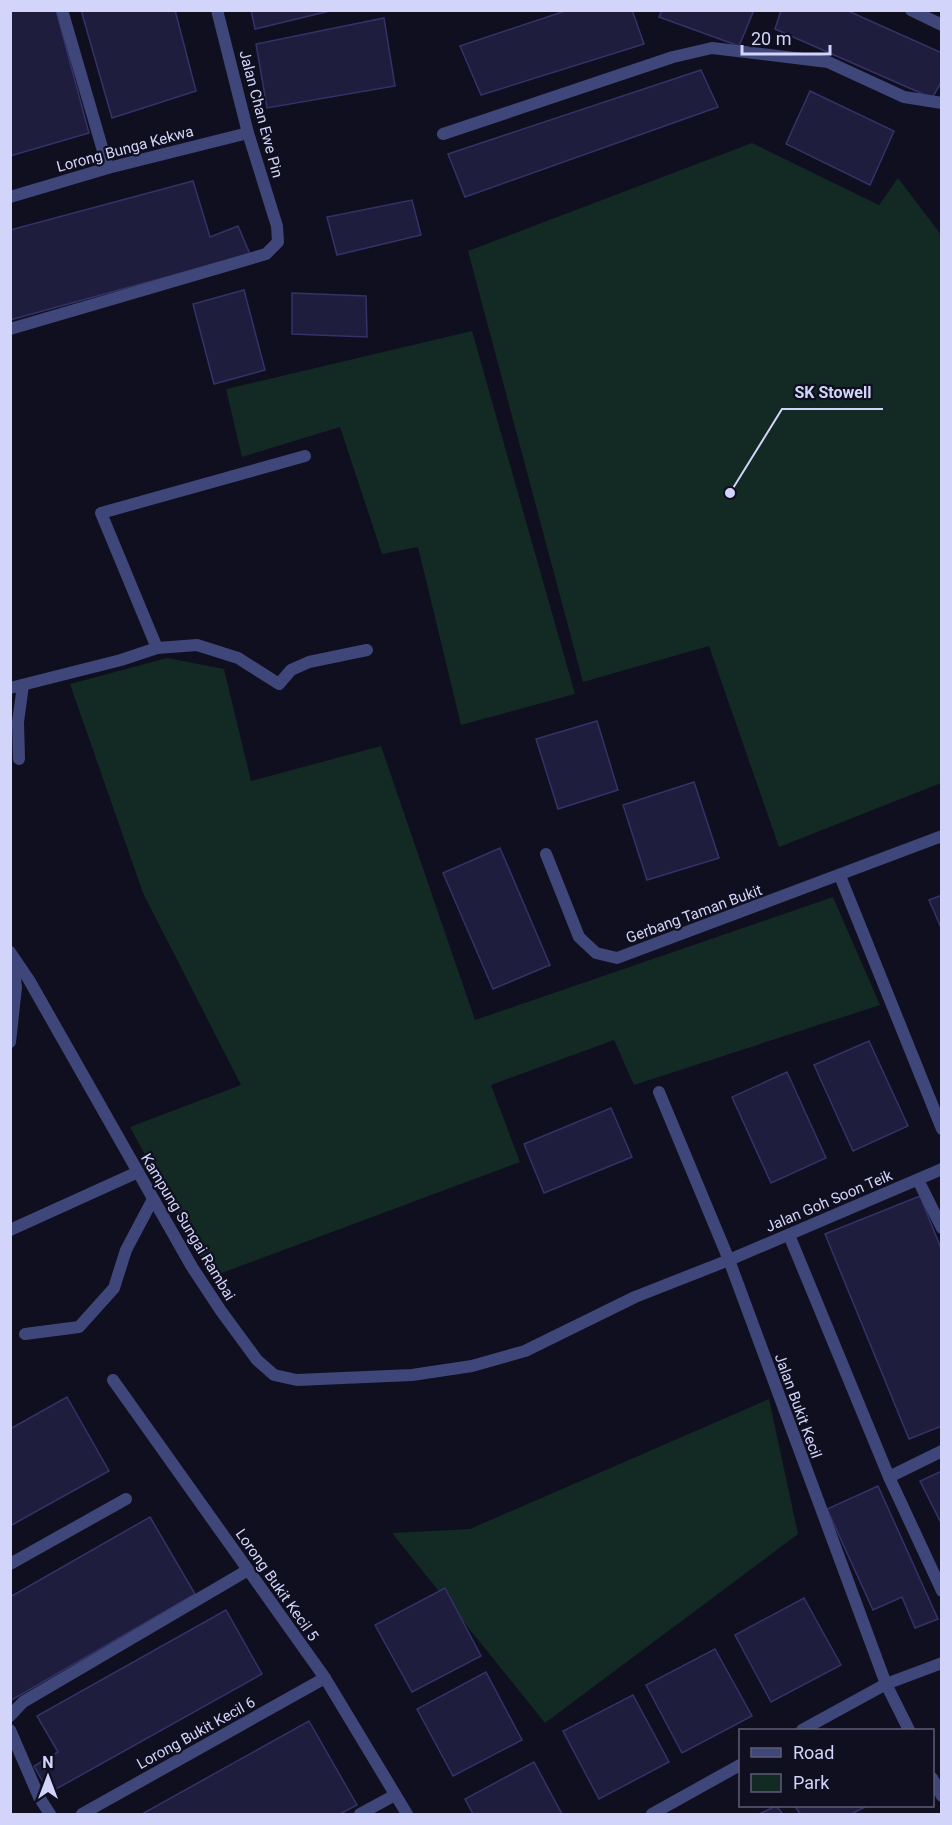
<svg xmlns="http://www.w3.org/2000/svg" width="952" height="1825" viewBox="0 0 952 1825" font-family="Roboto,sans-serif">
	<rect width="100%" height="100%" fill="#0f0f1f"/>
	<g fill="#132924">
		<path d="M752,143L879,205L898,178L942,236L941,783L779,847L709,646L583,682L468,251Z"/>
		<path d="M472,331L575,694L461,725L418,547L382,554L340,427L242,457L226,389Z"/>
		<path d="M167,658L224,669L251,781L381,746L475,1020L833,897L880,1005L634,1085L614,1040L491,1085L520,1162L211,1277L130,1127L241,1085L143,893L70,684Z"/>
		<path d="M769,1399L798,1534L545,1723L392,1533L470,1529Z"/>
	</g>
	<g fill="#1f1d3e" stroke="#343268" stroke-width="1.5">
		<path d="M10,10H56L89,133L10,156Z"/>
		<path d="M81,10H175L196,91L112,118Z"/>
		<path d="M251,10H334L255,29Z"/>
		<path d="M568,10H632L644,44L481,95L460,46Z"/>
		<path d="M662,10H754L739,46L659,17Z"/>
		<path d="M781,10H846L942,53V81L932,98L775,29Z"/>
		<path d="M384,18L395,86L267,108L256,44Z"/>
		<path d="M701,70L718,107L465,197L448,154Z"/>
		<path d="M810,91L894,131L870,185L786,144Z"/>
		<path d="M193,181L210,237L238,226L250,254L10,320V230Z"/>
		<path d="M412,200L421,235L337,255L327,217Z"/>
		<path d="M244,290L265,370L214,384L193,304Z"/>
		<path d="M292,293L366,296L367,337L292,334Z"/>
		<path d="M597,721L618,790L558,809L536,739Z"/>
		<path d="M694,782L719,858L647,880L623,805Z"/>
		<path d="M500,848L550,965L493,989L443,873Z"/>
		<path d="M942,895V930L929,900Z"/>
		<path d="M869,1041L908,1126L853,1151L814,1065Z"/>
		<path d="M787,1072L826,1158L771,1183L732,1097Z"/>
		<path d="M611,1108L632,1157L544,1193L524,1144Z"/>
		<path d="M920,1196L942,1251V1426L909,1439L825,1234Z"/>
		<path d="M67,1397L109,1471L10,1526V1429Z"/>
		<path d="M942,1471V1525L920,1481Z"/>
		<path d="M878,1486L938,1619L915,1628L902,1597L873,1610L827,1509Z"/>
		<path d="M150,1517L195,1594L10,1701V1597Z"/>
		<path d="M445,1588L481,1656L412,1692L375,1625Z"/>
		<path d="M804,1598L841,1665L771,1702L735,1635Z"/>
		<path d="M226,1610L262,1674L49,1793L34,1766L58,1752L37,1716Z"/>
		<path d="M715,1649L752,1716L682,1753L646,1685Z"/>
		<path d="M486,1672L522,1740L453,1776L417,1709Z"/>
		<path d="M633,1695L669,1762L599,1799L563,1731Z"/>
		<path d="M309,1721L357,1805L340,1814H142Z"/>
		<path d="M534,1762L562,1814H473L465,1799Z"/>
		<path d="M776,1806L783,1814H759Z"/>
		<path d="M795,1806H867L851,1814H800Z"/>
	</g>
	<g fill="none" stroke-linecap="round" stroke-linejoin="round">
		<g stroke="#3f4679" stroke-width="12">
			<path d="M62,10L108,168"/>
			<path d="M911,10L942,25"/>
			<path d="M443,134L673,57L712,48L828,62L904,97L942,103"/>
			<path d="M918,1180L942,1228"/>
			<path d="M889,1477L942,1451"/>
			<path d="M10,1716L23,1702L248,1570"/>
			<path d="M10,1730L39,1797L50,1814"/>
			<path d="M360,1814L395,1795"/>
		</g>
		<g stroke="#3f4679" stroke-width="12">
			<path d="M10,197L108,168L248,133"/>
			<path d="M10,329L266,254L278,242L277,226L248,133L217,10"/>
			<path d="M157,648L101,513L305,456"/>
			<path d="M10,688L121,660L157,648L197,645L238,658L279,684L291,670L309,662L367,650"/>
			<path d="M19,759L18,722L23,685"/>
			<path d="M546,854L579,937L596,953L617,958L942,836"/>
			<path d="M840,876L942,1129"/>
			<path d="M10,952L29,980L192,1267L221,1311L257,1360L274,1375L297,1380L412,1375L472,1366L525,1351L635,1297L729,1260L942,1169"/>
			<path d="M10,1042L16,987L12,956"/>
			<path d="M659,1092L729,1260L886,1684L909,1730"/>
			<path d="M10,1230L138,1172"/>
			<path d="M789,1235L889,1477L942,1591"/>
			<path d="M25,1334L79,1327L114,1288L126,1250L153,1199"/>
			<path d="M113,1380L325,1678L407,1814"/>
			<path d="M10,1564L126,1499"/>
			<path d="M802,1730L886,1684L942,1663"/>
			<path d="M932,1778L942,1796"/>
			<path d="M82,1814L325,1678"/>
			<path d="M652,1814L740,1765"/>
		</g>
	</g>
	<g text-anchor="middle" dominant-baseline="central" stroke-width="4.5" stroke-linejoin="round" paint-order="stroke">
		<g font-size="15" fill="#d2d4fa" stroke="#0f0f1f">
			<text transform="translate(261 114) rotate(75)">Jalan Chan Ewe Pin</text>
			<text transform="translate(125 149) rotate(-15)">Lorong Bunga Kekwa</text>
			<text transform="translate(694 914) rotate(-20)">Gerbang Taman Bukit</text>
			<text transform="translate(829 1201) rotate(-23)">Jalan Goh Soon Teik</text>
			<text transform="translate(188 1227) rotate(59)">Kampung Sungai Rambai</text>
			<text transform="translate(798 1406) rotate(70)">Jalan Bukit Kecil</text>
			<text transform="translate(277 1585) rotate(55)">Lorong Bukit Kecil 5</text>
			<text transform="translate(196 1733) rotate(-29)">Lorong Bukit Kecil 6</text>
		</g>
	</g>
	<path fill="none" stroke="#d2d4fa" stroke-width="2" d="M730 493L782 409H883"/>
	<circle fill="#d2d4fa" stroke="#0f0f1f" stroke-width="2" cx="730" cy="493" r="6"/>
	<g font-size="16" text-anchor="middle" font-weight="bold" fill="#d2d4fa" stroke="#0f0f1f" stroke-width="4.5" stroke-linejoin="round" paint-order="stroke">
		<text x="833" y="398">SK Stowell</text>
	</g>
	<rect width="952" height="1825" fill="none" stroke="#d2d4fa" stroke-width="24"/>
	<rect x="739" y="1729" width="195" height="78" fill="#0f0f1f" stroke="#5d5e77" stroke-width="1.5"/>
	<rect x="751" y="1748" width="30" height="9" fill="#3f4679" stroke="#5d5e77" stroke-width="1.5"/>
	<text x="793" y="1759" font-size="18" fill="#d2d4fa">Road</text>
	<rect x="751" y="1774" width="30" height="18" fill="#132924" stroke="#5d5e77" stroke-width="1.5"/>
	<text x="793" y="1789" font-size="18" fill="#d2d4fa">Park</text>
	<g transform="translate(48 1777)" stroke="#0f0f1f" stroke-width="4.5" paint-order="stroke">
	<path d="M0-4.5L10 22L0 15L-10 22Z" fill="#d2d4fa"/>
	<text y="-9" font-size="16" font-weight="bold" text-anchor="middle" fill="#d2d4fa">N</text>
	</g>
	<path d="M742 45v9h88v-9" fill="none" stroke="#d2d4fa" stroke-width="3"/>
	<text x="751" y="45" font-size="18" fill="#d2d4fa" stroke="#0f0f1f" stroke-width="4.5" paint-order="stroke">20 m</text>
</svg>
